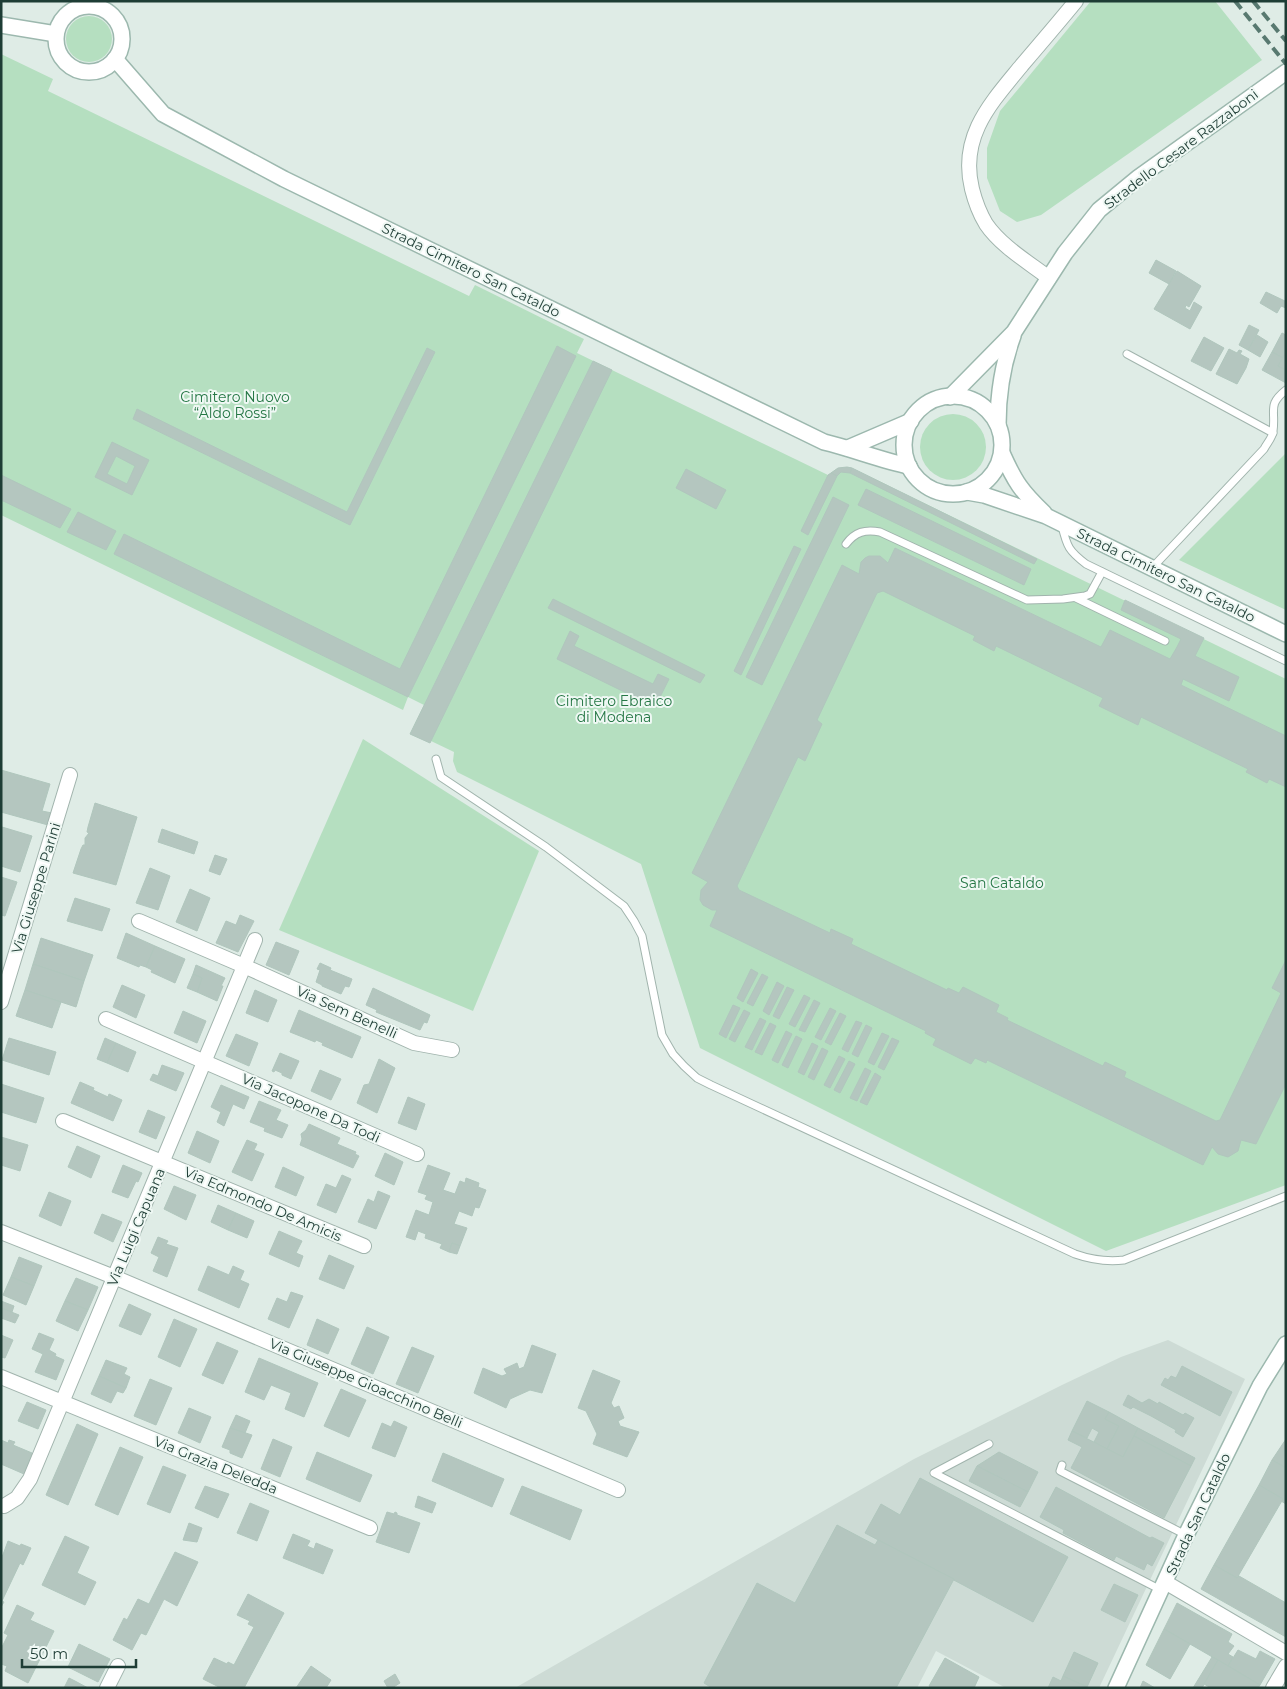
<svg xmlns="http://www.w3.org/2000/svg" width="1287" height="1689" viewBox="0 0 1287 1689" font-family="Montserrat,sans-serif">
	<rect width="100%" height="100%" fill="#dfece6"/>
	<path fill="#cddbd5" d="M1168,1340L1245,1379L1099,1688H1006L936,1651L917,1688H515L914,1459L1062,1385L1121,1357Z"/>
	<g fill="#b5dfc0">
		<path d="M1091,1H1215L1262,60L1041,215L1017,222L1000,211L987,178V148L1000,111Z"/>
		<circle cx="89" cy="39" r="23"/>
		<path d="M1,54L53,79L48,91L469,296L475,285L584,339L577,353L828,475L838,468L850,467L1286,679V1185L1106,1251L700,1048L641,864L457,772L453,761L454,752L431,741L430,743L410,734L424,705L408,697L403,710L1,515Z"/>
		<circle cx="953" cy="447" r="33"/>
		<path d="M1286,453V610L1179,560Z"/>
		<path d="M363,739L539,851L473,1011L279,930Z"/>
	</g>
	<g fill="#b4c6bf" stroke="#b0c6bd" fill-rule="evenodd">
		<path d="M1156,260L1176,271L1169,284L1149,273Z"/>
		<path d="M1177,271L1201,286L1189,307L1186,305L1185,308L1190,311L1194,302L1202,307L1190,329L1154,309Z"/>
		<path d="M1266,292L1285,301L1286,300V308L1281,306L1277,313L1260,303Z"/>
		<path d="M1249,325L1259,330L1248,350L1239,345Z"/>
		<path d="M1282,333L1286,335V352L1283,358L1272,352Z"/>
		<path d="M1257,335L1268,342L1260,357L1248,350Z"/>
		<path d="M1204,337L1224,348L1211,371L1191,361Z"/>
		<path d="M557,346L576,356L408,697L114,554L124,534L400,669Z"/>
		<path d="M427,348L435,352L350,525L133,419L137,409L347,512Z"/>
		<path d="M1229,349L1237,353L1239,350L1242,351L1240,354L1249,359L1246,368L1237,384L1216,374Z"/>
		<path d="M1272,352L1283,358L1278,366L1286,370V383L1262,370Z"/>
		<path d="M1286,352V370L1278,366Z"/>
		<path d="M593,361L612,370L430,743L410,734Z"/>
		<path d="M112,442L149,460L132,495L95,477ZM116,456L135,466L127,484L107,474Z"/>
		<path d="M847,467L852,468L850,473L841,472L837,476L831,473L838,468Z"/>
		<path d="M852,468L1037,559L1034,564L850,473Z"/>
		<path d="M686,469L726,490L716,509L676,488Z"/>
		<path d="M831,473L837,476L808,535L801,531L828,475Z"/>
		<path d="M1,475L71,509L60,528L1,500Z"/>
		<path d="M866,489L1031,569L1024,585L858,505Z"/>
		<path d="M833,497L849,505L762,685L746,677Z"/>
		<path d="M78,512L116,531L106,550L67,532Z"/>
		<path d="M794,546L801,549L741,675L734,671Z"/>
		<path d="M895,548L1101,647L1110,630L1170,659L1177,647L1181,639L1121,610L1125,600L1204,638L1195,656L1239,677L1229,701L1183,679L1181,685L1286,736V787L1269,779L1267,783L1246,772L1248,769L1141,717L1138,725L1099,706L1103,698L996,646L994,651L973,640L975,636L883,591L877,593L817,720L822,724L805,761L798,757L737,886L739,890L830,933L831,929L853,939L851,944L947,990L948,988L959,993L963,987L999,1005L996,1012L1008,1018L1007,1020L1103,1066L1105,1062L1126,1072L1124,1077L1216,1121L1220,1120L1281,993L1272,988L1286,960V1084L1256,1144L1241,1140L1238,1151L1228,1157L1218,1154L1212,1147L1203,1165L987,1060L986,1063L975,1058L971,1064L933,1045L936,1039L925,1033L926,1031L710,926L717,910H712L703,905L700,900L701,890L708,882L692,873L842,565L859,574L861,562L865,558L869,556H880L888,563Z"/>
		<path d="M553,599L705,675L700,683L548,608Z"/>
		<path d="M570,631L579,636L574,646L653,684L658,674L669,679L655,707L557,659Z"/>
		<path d="M1,770L50,784L42,811L52,813L48,825L1,812Z"/>
		<path d="M95,803L137,817L116,885L73,873L81,849L83,845H85V838L89,833L87,832L88,827Z"/>
		<path d="M2,827L32,836L20,872L1,866Z"/>
		<path d="M162,829L198,842L194,854L158,842Z"/>
		<path d="M215,855L227,859L220,875L209,871Z"/>
		<path d="M150,868L170,876L158,910L136,903Z"/>
		<path d="M1,877L17,882L5,916L1,915Z"/>
		<path d="M190,889L210,898L197,931L176,922Z"/>
		<path d="M75,898L110,909L102,931L67,921Z"/>
		<path d="M240,915L254,921L238,952L216,943L226,921L236,925Z"/>
		<path d="M126,933L155,946L146,967L140,965L139,967L117,958Z"/>
		<path d="M41,938L93,955L84,981L33,964Z"/>
		<path d="M276,942L299,951L289,975L266,965Z"/>
		<path d="M155,946L185,959L175,983L151,972L152,970L146,967Z"/>
		<path d="M320,963L331,968L330,970L352,979L349,987L345,986L341,994L322,986V985L316,982L320,970L317,969Z"/>
		<path d="M33,964L84,981L76,1007L25,990Z"/>
		<path d="M196,965L225,978L221,986H223L217,1001L197,992L202,978L193,974Z"/>
		<path d="M751,969L758,973L743,1002L737,998Z"/>
		<path d="M193,974L202,978L197,992L187,988Z"/>
		<path d="M762,974L768,977L753,1006L747,1003Z"/>
		<path d="M777,982L784,986L769,1015L763,1011Z"/>
		<path d="M122,985L145,995L136,1018L113,1007Z"/>
		<path d="M787,987L794,990L779,1019L773,1016Z"/>
		<path d="M373,988L430,1015L427,1023L424,1022L420,1030L376,1012L377,1010L366,1005Z"/>
		<path d="M25,990L61,1002L52,1028L16,1016Z"/>
		<path d="M255,990L277,1000L268,1022L246,1013Z"/>
		<path d="M804,995L810,998L795,1027L789,1024Z"/>
		<path d="M814,1000L820,1003L805,1032L799,1030Z"/>
		<path d="M733,1005L740,1008L726,1038L719,1034Z"/>
		<path d="M830,1008L836,1011L821,1040L815,1037Z"/>
		<path d="M299,1010L361,1037L352,1058L322,1045L323,1043L316,1040L315,1042L290,1032Z"/>
		<path d="M744,1010L750,1013L735,1042L729,1039Z"/>
		<path d="M183,1011L206,1021L197,1043L174,1033Z"/>
		<path d="M840,1013L846,1016L831,1045L825,1042Z"/>
		<path d="M760,1018L766,1021L752,1050L745,1047Z"/>
		<path d="M856,1021L862,1023L848,1052L842,1049Z"/>
		<path d="M770,1023L776,1026L762,1055L755,1052Z"/>
		<path d="M866,1025L872,1028L858,1057L852,1054Z"/>
		<path d="M786,1031L792,1034L778,1063L772,1060Z"/>
		<path d="M882,1033L889,1036L874,1065L868,1062Z"/>
		<path d="M236,1034L258,1043L249,1066L226,1056Z"/>
		<path d="M796,1036L802,1039L788,1068L782,1065Z"/>
		<path d="M9,1038L56,1052L49,1075L2,1060Z"/>
		<path d="M105,1038L116,1043L107,1063L97,1059Z"/>
		<path d="M892,1038L899,1041L884,1070L878,1067Z"/>
		<path d="M116,1043L136,1052L128,1072L107,1063Z"/>
		<path d="M812,1043L818,1046L804,1075L798,1072Z"/>
		<path d="M822,1048L828,1051L814,1080L808,1077Z"/>
		<path d="M280,1053L299,1061L291,1079L282,1075V1073L275,1070L274,1072L272,1071Z"/>
		<path d="M839,1056L845,1059L830,1088L824,1085Z"/>
		<path d="M379,1059L395,1068L377,1113L357,1103L364,1085L369,1084Z"/>
		<path d="M849,1061L855,1064L840,1093L834,1090Z"/>
		<path d="M162,1065L184,1073L176,1091L150,1080L153,1074L158,1076Z"/>
		<path d="M865,1068L871,1071L857,1101L850,1098Z"/>
		<path d="M320,1070L341,1079L331,1100L311,1091Z"/>
		<path d="M875,1073L881,1077L867,1105L860,1102Z"/>
		<path d="M80,1082L94,1088L93,1090L108,1097L109,1094L122,1100L113,1121L71,1103Z"/>
		<path d="M1,1084L44,1098L36,1123L1,1112Z"/>
		<path d="M221,1085L249,1097L244,1109L233,1104L224,1126L217,1122L221,1112L211,1107Z"/>
		<path d="M408,1097L425,1104L416,1130L398,1123Z"/>
		<path d="M259,1101L281,1110L276,1120L288,1125L282,1138L264,1131L265,1128L250,1122Z"/>
		<path d="M148,1110L165,1117L156,1139L139,1132Z"/>
		<path d="M309,1124L340,1138L337,1144L356,1152L355,1154L359,1156L353,1168L300,1145L302,1139L301,1134L306,1130Z"/>
		<path d="M197,1131L219,1141L210,1163L188,1153Z"/>
		<path d="M1,1137L28,1145L20,1171L1,1165Z"/>
		<path d="M247,1140L257,1144L254,1150L264,1154L252,1181L232,1172Z"/>
		<path d="M77,1146L100,1156L91,1178L68,1167Z"/>
		<path d="M385,1153L403,1162L394,1185L375,1176Z"/>
		<path d="M123,1165L142,1173L138,1182L136,1181L128,1198L112,1192Z"/>
		<path d="M428,1165L450,1173L443,1190L455,1194L460,1181L465,1183L466,1178L479,1183L478,1187L486,1190L479,1208L475,1207L472,1216L459,1211L454,1224L467,1228L460,1246L452,1243L449,1252L440,1248L442,1244L425,1238L426,1234L418,1231L415,1240L406,1237L416,1210L429,1215L433,1202L425,1199L427,1195L418,1192Z"/>
		<path d="M283,1167L304,1177L296,1196L275,1187Z"/>
		<path d="M342,1175L351,1179L336,1213L317,1205L326,1184L336,1188Z"/>
		<path d="M174,1186L196,1195L186,1220L164,1209Z"/>
		<path d="M378,1191L390,1196L376,1229L358,1222L368,1199L374,1202Z"/>
		<path d="M49,1192L71,1201L61,1226L39,1216Z"/>
		<path d="M218,1205L236,1213L228,1230L211,1222Z"/>
		<path d="M236,1213L254,1221L247,1238L228,1230Z"/>
		<path d="M102,1214L122,1222L113,1242L94,1233Z"/>
		<path d="M279,1231L302,1241L296,1253L303,1256L299,1267L269,1254Z"/>
		<path d="M158,1237L168,1241L166,1244L178,1248L167,1277L153,1271L159,1257L151,1253Z"/>
		<path d="M452,1243L460,1246L457,1254L449,1252Z"/>
		<path d="M329,1255L354,1266L344,1289L319,1279Z"/>
		<path d="M19,1257L42,1266L34,1286L11,1277Z"/>
		<path d="M208,1266L229,1275L233,1266L244,1271L240,1280L249,1284L239,1308L198,1290Z"/>
		<path d="M11,1277L34,1286L26,1305L3,1295Z"/>
		<path d="M76,1278L98,1287L88,1310L65,1301Z"/>
		<path d="M291,1292L303,1296L289,1328L268,1319L277,1298L287,1302Z"/>
		<path d="M1,1301L14,1306L12,1312L1,1308Z"/>
		<path d="M65,1301L88,1310L78,1331L56,1321Z"/>
		<path d="M129,1304L151,1314L141,1335L119,1326Z"/>
		<path d="M1,1308L19,1315L15,1323L1,1318Z"/>
		<path d="M174,1319L197,1329L180,1367L158,1357Z"/>
		<path d="M317,1319L339,1329L328,1354L307,1345Z"/>
		<path d="M367,1327L389,1337L373,1374L351,1364Z"/>
		<path d="M39,1333L54,1339L49,1350L56,1354L55,1356L64,1360L56,1380L35,1372L43,1354L32,1349Z"/>
		<path d="M1,1335L13,1340L5,1358L1,1357Z"/>
		<path d="M217,1342L238,1351L223,1384L202,1375Z"/>
		<path d="M532,1345L556,1354L542,1393L530,1390L510,1399L506,1408L474,1393L483,1368L502,1376L507,1374L504,1369L517,1363L519,1369L524,1367Z"/>
		<path d="M412,1347L434,1356L418,1393L396,1384Z"/>
		<path d="M259,1358L318,1383L304,1417L285,1409L291,1393L271,1385L264,1400L245,1392Z"/>
		<path d="M106,1360L127,1368L124,1374L130,1377L126,1388L99,1376Z"/>
		<path d="M1182,1366L1232,1392L1220,1416L1161,1385L1165,1378L1168,1380L1171,1376L1176,1378Z"/>
		<path d="M593,1370L620,1381L611,1403L614,1408L619,1406L624,1418L618,1421L620,1426L639,1432L627,1457L593,1444L597,1434L586,1411L578,1408Z"/>
		<path d="M99,1376L126,1388L123,1393L117,1391L111,1403L91,1394Z"/>
		<path d="M150,1379L172,1388L156,1425L134,1416Z"/>
		<path d="M341,1389L366,1400L349,1437L324,1426Z"/>
		<path d="M1128,1395L1142,1403L1149,1399L1158,1404L1159,1402L1183,1415L1185,1413L1194,1418L1183,1437L1175,1432L1176,1430L1151,1416L1133,1407L1131,1409L1123,1405Z"/>
		<path d="M1087,1401L1109,1412L1105,1419L1119,1426L1107,1449L1094,1442L1099,1432L1092,1428L1087,1438L1072,1431Z"/>
		<path d="M27,1402L46,1410L38,1429L18,1421Z"/>
		<path d="M189,1408L211,1417L200,1443L178,1433Z"/>
		<path d="M1109,1412L1138,1428L1123,1457L1107,1449L1119,1426L1105,1419Z"/>
		<path d="M236,1415L250,1421L245,1433L230,1428Z"/>
		<path d="M394,1421L407,1427L395,1457L372,1448L382,1423L391,1427Z"/>
		<path d="M77,1424L98,1434L68,1505L46,1495Z"/>
		<path d="M230,1428L252,1435L242,1458L230,1453V1450L222,1447Z"/>
		<path d="M1138,1428L1195,1458L1191,1466L1134,1436Z"/>
		<path d="M1072,1431L1123,1457L1134,1436L1191,1466L1164,1518L1071,1468L1082,1447L1068,1440Z"/>
		<path d="M273,1439L292,1447L280,1477L261,1469Z"/>
		<path d="M1286,1439V1468L1272,1460Z"/>
		<path d="M1,1440L8,1443L9,1440L15,1442L13,1445L32,1453L24,1474L1,1464Z"/>
		<path d="M120,1447L143,1457L118,1515L95,1505Z"/>
		<path d="M317,1452L372,1475L360,1502L306,1479Z"/>
		<path d="M999,1452L1038,1472L1028,1492L977,1466Z"/>
		<path d="M443,1453L504,1479L492,1507L432,1481Z"/>
		<path d="M1272,1460L1286,1468V1504L1281,1501L1283,1499L1259,1485Z"/>
		<path d="M163,1466L186,1475L170,1513L147,1504Z"/>
		<path d="M977,1466L1028,1492L1020,1507L969,1481Z"/>
		<path d="M920,1478L1068,1557L1033,1622L865,1533L881,1504L900,1515Z"/>
		<path d="M1259,1485L1283,1499L1237,1578L1214,1565Z"/>
		<path d="M205,1486L229,1494L218,1518L195,1508Z"/>
		<path d="M522,1486L582,1510L570,1540L510,1514Z"/>
		<path d="M1056,1487L1150,1538L1152,1537L1164,1543L1152,1566L1147,1563L1144,1570L1116,1556L1114,1560L1063,1533L1064,1530L1040,1517Z"/>
		<path d="M418,1496L436,1503L432,1513L415,1507Z"/>
		<path d="M250,1503L269,1511L257,1541L237,1533Z"/>
		<path d="M387,1512L394,1514L395,1512L397,1513V1515L420,1523L409,1553L376,1542Z"/>
		<path d="M189,1523L202,1528L197,1542L183,1540Z"/>
		<path d="M837,1525L875,1545L878,1540L954,1579L896,1688H712L704,1683L757,1583L795,1603Z"/>
		<path d="M293,1534L310,1541L307,1546L314,1549L316,1543L333,1550L323,1574L283,1558Z"/>
		<path d="M65,1536L89,1547L77,1573L96,1582L85,1605L42,1585Z"/>
		<path d="M8,1541L20,1546L21,1544L31,1548L23,1565L20,1563L2,1601L4,1602L1,1607V1560Z"/>
		<path d="M175,1552L198,1562L177,1606L164,1599L146,1635L141,1633L132,1650L113,1640L124,1618L127,1620L138,1599L149,1604Z"/>
		<path d="M1214,1565L1237,1578L1239,1576L1286,1603V1637L1201,1589Z"/>
		<path d="M1114,1584L1138,1595L1125,1622L1101,1610Z"/>
		<path d="M248,1594L284,1613L244,1688H221L203,1679L214,1658L227,1664L228,1662L234,1665L254,1627L248,1624L250,1621L237,1615Z"/>
		<path d="M1177,1603L1232,1634L1228,1642L1234,1646L1228,1654L1233,1657L1228,1666L1164,1629Z"/>
		<path d="M17,1605L34,1613L30,1620L54,1631L28,1683L5,1671L7,1666L1,1664V1649L8,1635L4,1633Z"/>
		<path d="M1164,1629L1190,1644L1170,1679L1146,1665Z"/>
		<path d="M79,1644L110,1659L98,1682L68,1667Z"/>
		<path d="M1238,1650L1256,1659L1260,1651L1275,1659L1260,1685L1228,1666Z"/>
		<path d="M1074,1652L1098,1663L1087,1687L1063,1676Z"/>
		<path d="M1212,1657L1218,1660L1202,1688H1193Z"/>
		<path d="M945,1658L979,1677L974,1688H933L929,1686Z"/>
		<path d="M1218,1660L1260,1685L1258,1688H1211L1204,1684Z"/>
		<path d="M311,1666L331,1680L326,1688H296Z"/>
		<path d="M395,1674L400,1683L392,1688H388L384,1681Z"/>
		<path d="M1063,1676L1087,1687V1688H1048L1053,1677L1061,1681Z"/>
		<path d="M69,1678L75,1681L88,1688H64Z"/>
		<path d="M1143,1681L1155,1688H1140Z"/>
	</g>
	<g fill="none" stroke-linecap="round" stroke-linejoin="round">
		<defs>
			<g id="lane">
				<path d="M1127,354L1273,433"/>
				<path d="M1062,526C1067,547 1069,551 1086,564L1286,661"/>
				<path d="M846,544C855,532 865,529 880,532L1027,600L1063,599L1085,596L1090,594L1102,572"/>
				<path d="M1152,568L1264,449C1267,443 1273,437 1273,431C1276,410 1267,405 1286,390"/>
				<path d="M1076,598L1165,641"/>
				<path d="M436,759L441,777L546,847L624,906L634,921L642,936L662,1035L673,1054L684,1066L697,1078L711,1085L1075,1254C1092,1260 1106,1262 1124,1260L1286,1196"/>
				<path d="M989,1444L934,1473L1161,1590"/>
				<path d="M1062,1465L1060,1471L1186,1535"/>
			</g>
			<g id="street">
				<path d="M1049,278C1028,262 1001,246 986,224C980,214 975,201 972,189C959,136 991,103 1022,65C1040,44 1058,23 1076,1"/>
				<path d="M139,921L244,966L414,1043L452,1050"/>
				<path d="M1,1002L70,775"/>
				<path d="M106,1019L417,1154"/>
				<path d="M63,1121L364,1246"/>
				<path d="M1,1232L114,1277L618,1490"/>
				<path d="M1,1377L370,1528"/>
				<path d="M4,1506L17,1498L30,1479L255,940"/>
				<path d="M1165,1582L1286,1653"/>
				<path d="M107,1688L118,1666"/>
				<path d="M1273,1688L1286,1666"/>
			</g>
			<g id="secondary">
				<circle cx="89" cy="39" r="33"/>
				<path d="M1,25L56,34"/>
				<path d="M115,59L163,114L284,179L824,442C853,449 880,460 909,466"/>
				<circle cx="953" cy="445" r="49"/>
				<path d="M950,397L1014,332L1065,253L1099,210L1139,177L1286,72"/>
				<path d="M998,425C998,394 1002,366 1013,336"/>
				<path d="M848,448L911,421"/>
				<path d="M1002,453C1015,482 1021,491 1044,513"/>
				<path d="M967,492L984,495L1046,516L1286,634"/>
				<path d="M1116,1688L1186,1535L1260,1386L1286,1344"/>
			</g>
		</defs>
		<use href="#lane" stroke="#a1b4ad" stroke-width="9"/>
		<use href="#street" stroke="#a1b4ad" stroke-width="16"/>
		<use href="#secondary" stroke="#9cb8ae" stroke-width="18"/>
		<use href="#lane" stroke="#fff" stroke-width="7"/>
		<use href="#street" stroke="#fff" stroke-width="14"/>
		<use href="#secondary" stroke="#fff" stroke-width="15"/>
		<g stroke="#587970" stroke-width="4" stroke-dasharray="10 5" stroke-linecap="butt">
			<path d="M1235,1L1286,64"/>
			<path d="M1253,1L1286,41"/>
		</g>
	</g>
	<g text-anchor="middle" dominant-baseline="central" stroke-width="4" stroke-linejoin="round" paint-order="stroke">
		<g font-size="14" fill="#1e3d35" stroke="#eff8f4">
			<text transform="translate(1181 149) rotate(-37)">Stradello Cesare Razzaboni</text>
			<text transform="translate(471 270) rotate(26)">Strada Cimitero San Cataldo</text>
			<text transform="translate(1166 575) rotate(26)">Strada Cimitero San Cataldo</text>
			<text transform="translate(36 888) rotate(-73)">Via Giuseppe Parini</text>
			<text transform="translate(347 1012) rotate(24)">Via Sem Benelli</text>
			<text transform="translate(311 1108) rotate(24)">Via Jacopone Da Todi</text>
			<text transform="translate(263 1204) rotate(23)">Via Edmondo De Amicis</text>
			<text transform="translate(136 1227) rotate(-67)">Via Luigi Capuana</text>
			<text transform="translate(366 1383) rotate(23)">Via Giuseppe Gioacchino Belli</text>
			<text transform="translate(216 1465) rotate(22)">Via Grazia Deledda</text>
			<text transform="translate(1198 1514) rotate(-65)">Strada San Cataldo</text>
		</g>
		<g font-size="14" fill="#257745" stroke="#eff8f4">
			<text x="235" y="397">Cimitero Nuovo<tspan x="235" dy="16">“Aldo Rossi”</tspan></text>
			<text x="614" y="701">Cimitero Ebraico<tspan x="614" dy="16">di Modena</tspan></text>
			<text x="1002" y="883">San Cataldo</text>
		</g>
	</g>
	<rect width="1287" height="1689" fill="none" stroke="#1e3d35" stroke-width="5"/>
	<path d="M22 1659v8h114v-8" fill="none" stroke="#1e3d35" stroke-width="2.5"/>
	<text x="30" y="1659" font-size="15" fill="#1e3d35" stroke="#eff8f4" stroke-width="4" paint-order="stroke">50 m</text>
</svg>
